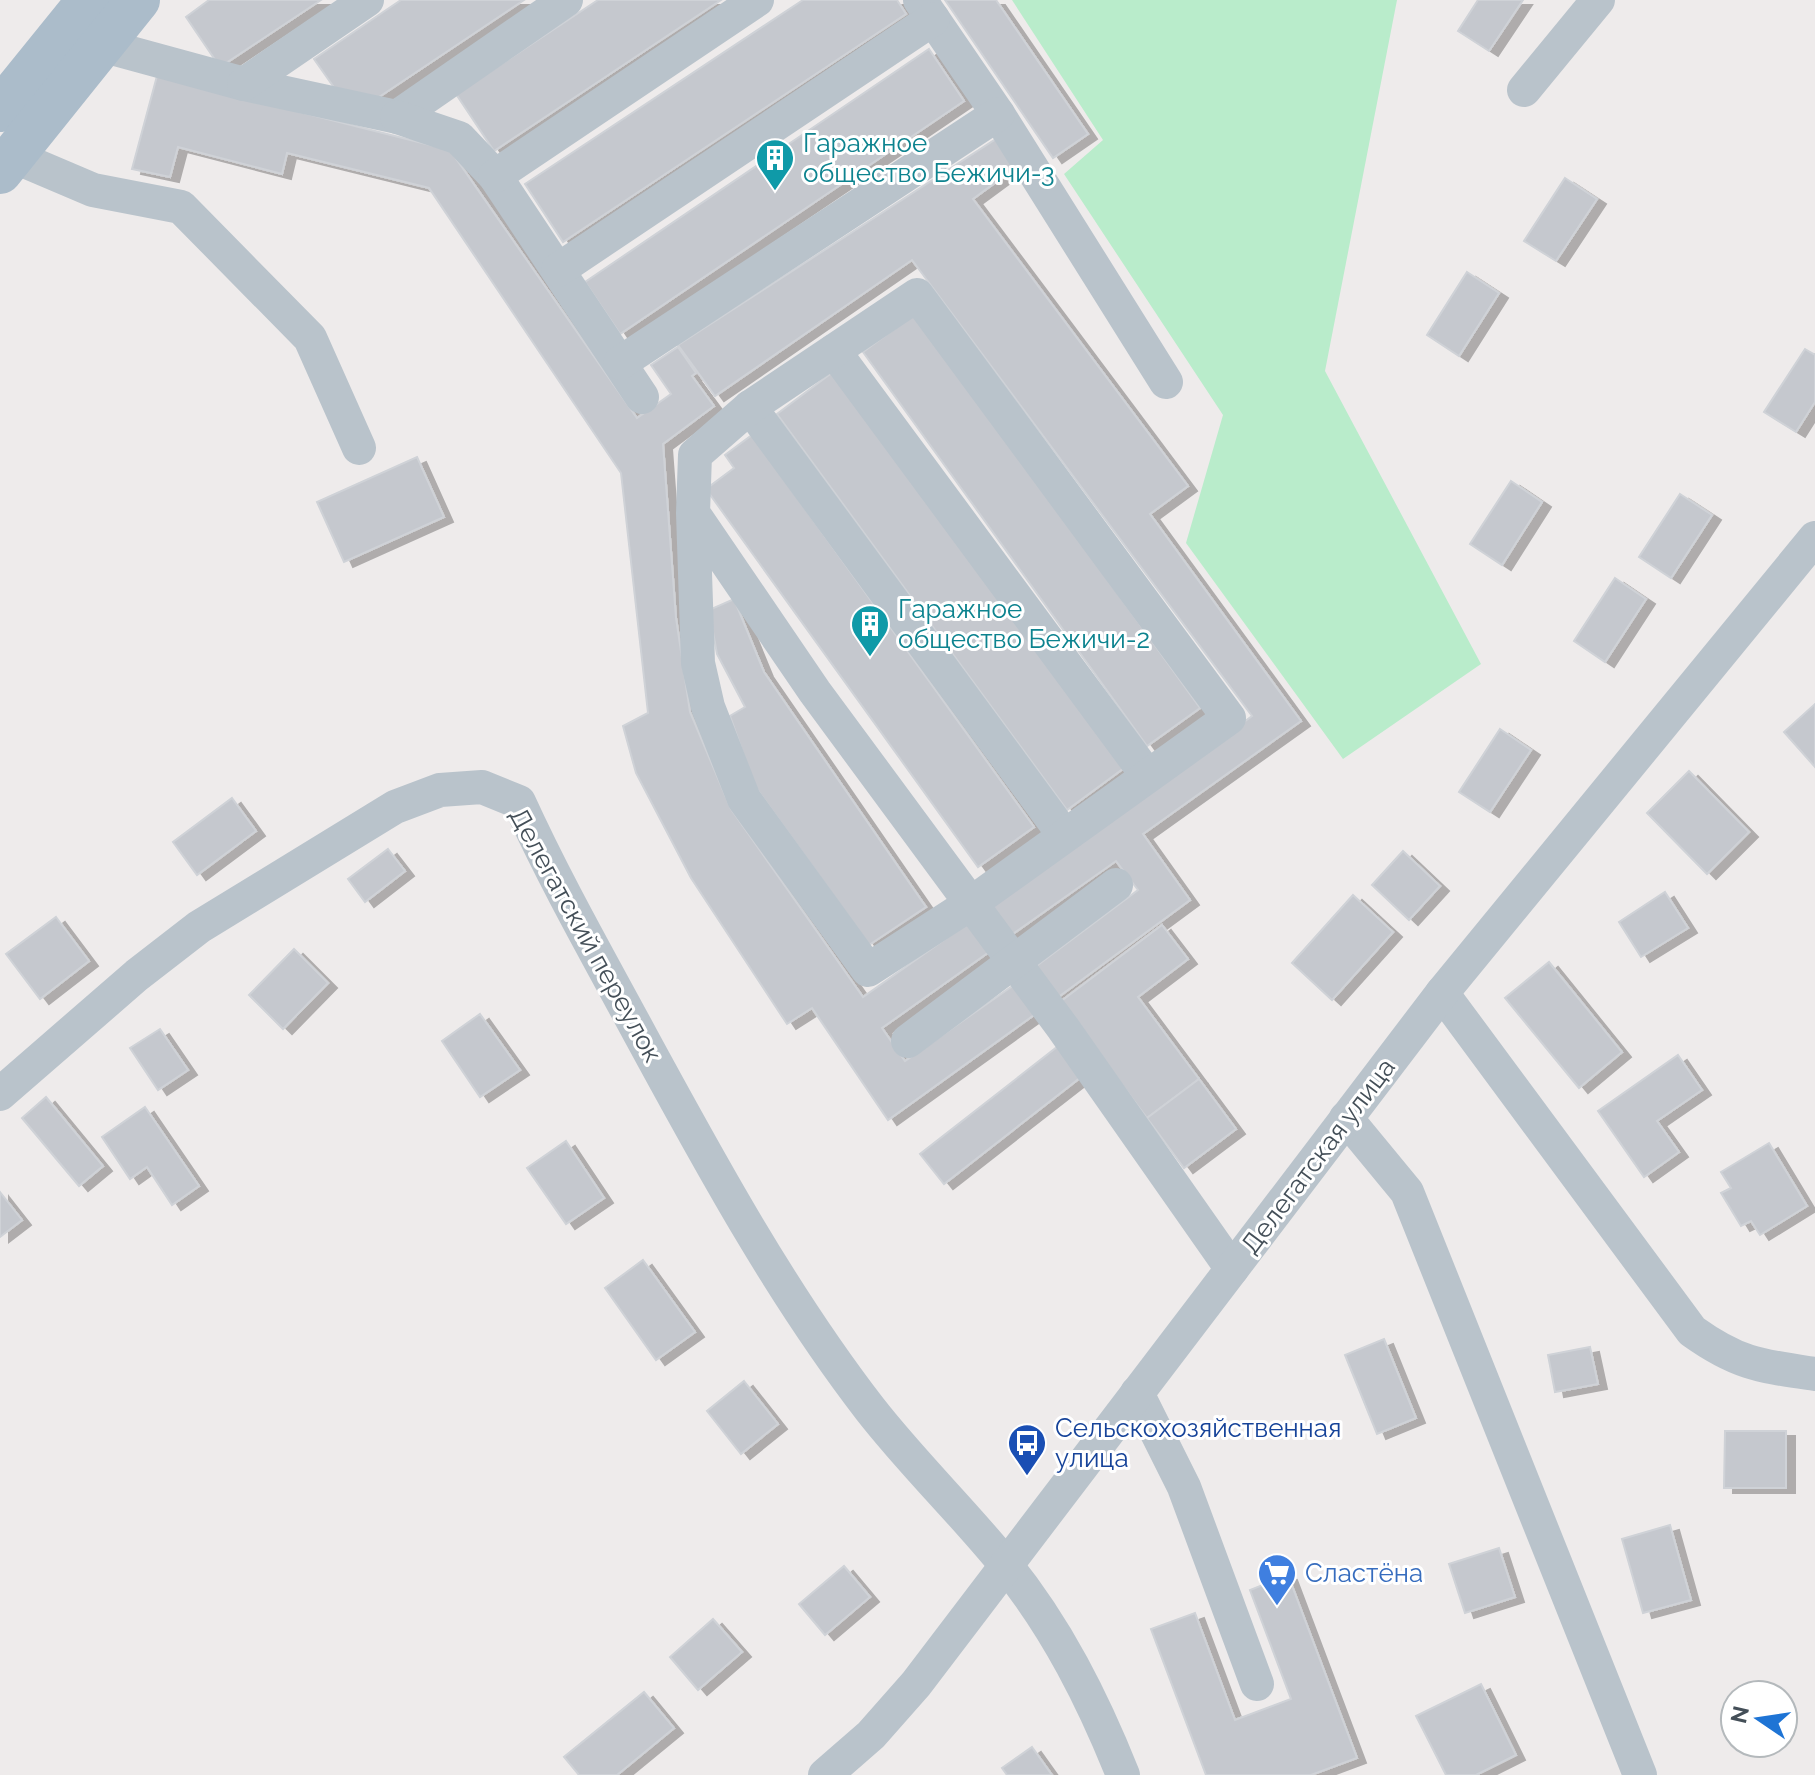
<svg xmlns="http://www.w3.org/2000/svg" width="1815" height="1775" viewBox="0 0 1815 1775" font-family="Raleway,sans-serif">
	<defs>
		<filter id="shadow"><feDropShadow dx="9" dy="5" stdDeviation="0" flood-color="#0004"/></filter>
	</defs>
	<rect width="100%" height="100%" fill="#eeebeb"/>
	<path fill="#b9eccb" d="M1012,0H1397L1325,371L1481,664L1343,759L1186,543L1223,415L1064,174L1103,140Z"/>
	<g fill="#c5c8ce" stroke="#cfd2d7" stroke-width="2" filter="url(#shadow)">
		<path d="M321,0L220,67L186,17L209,0Z"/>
		<path d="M401,0H524L376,99L338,93L314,59Z"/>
		<path d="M598,0H721L494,151L456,94Z"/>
		<path d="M803,0H897L906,14L563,242L525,184Z"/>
		<path d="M945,0H996L1088,134L1053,158Z"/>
		<path d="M1478,0H1523L1489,51L1458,31Z"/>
		<path d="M929,49L964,101L620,334L585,282Z"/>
		<path d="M157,76L450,150L637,418L671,394L651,365L678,347L696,373L692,376L714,406L663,444L676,618L690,712L731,809L863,997L968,923L989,952L882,1028L905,1061L1014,985L1034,1015L888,1120L812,1008L787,1024L691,878L636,773L623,726L648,713L621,473L429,188L287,153L282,174L178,147L170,177L132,169Z"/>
		<path d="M996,139L1015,168L973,199L1188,486L1150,514L1301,721L1143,834L1190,900L1057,998L1035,967L1138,890L1116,861L1007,938L987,911L1252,716L912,260L715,396L678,345Z"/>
		<path d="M1565,178L1597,199L1556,261L1524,241Z"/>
		<path d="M1467,272L1499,293L1459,356L1427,335Z"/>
		<path d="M916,313L1200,708L1147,746L863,352Z"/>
		<path d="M1805,349L1815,355V402L1796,432L1764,412Z"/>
		<path d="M833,372L1124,768L1067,810L777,414Z"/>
		<path d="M752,435L1034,827L978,867L706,489L734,468L725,455Z"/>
		<path d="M417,457L444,517L344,562L317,502Z"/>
		<path d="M1511,481L1542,502L1502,565L1470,544Z"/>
		<path d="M1680,494L1712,515L1671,578L1639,557Z"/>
		<path d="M1615,578L1646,599L1605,662L1574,641Z"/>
		<path d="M734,599L764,672L926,907L869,945L754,785L730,716L745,707L717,654L709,610Z"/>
		<path d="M1815,704V767L1784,732Z"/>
		<path d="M1500,729L1531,750L1490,812L1459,792Z"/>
		<path d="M1689,771L1749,832L1707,874L1647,813Z"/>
		<path d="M232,798L256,831L197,875L173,842Z"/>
		<path d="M388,849L405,871L365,902L348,879Z"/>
		<path d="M1403,851L1440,886L1409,920L1372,885Z"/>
		<path d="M1665,892L1688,928L1641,957L1619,922Z"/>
		<path d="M1353,895L1393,932L1332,1000L1292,963Z"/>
		<path d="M56,917L89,961L40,999L6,954Z"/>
		<path d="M1162,925L1188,959L1138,997L1199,1079L1147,1118L1060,1002Z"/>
		<path d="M294,949L328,983L283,1029L249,995Z"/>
		<path d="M1549,962L1622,1052L1579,1088L1505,998Z"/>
		<path d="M480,1014L520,1070L480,1097L442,1041Z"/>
		<path d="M160,1029L188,1070L158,1090L130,1048Z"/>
		<path d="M1057,1047L1081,1077L944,1184L920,1154Z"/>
		<path d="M1678,1055L1702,1090L1657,1121L1679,1152L1644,1177L1598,1111Z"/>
		<path d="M1199,1079L1236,1129L1184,1168L1147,1118Z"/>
		<path d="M46,1097L103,1166L79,1186L22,1118Z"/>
		<path d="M145,1107L199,1186L172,1205L147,1167L130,1179L102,1137Z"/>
		<path d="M566,1141L604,1198L566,1224L527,1168Z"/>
		<path d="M1769,1143L1807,1206L1760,1235L1751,1221L1741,1226L1721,1193L1731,1188L1721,1172Z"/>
		<path d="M0,1192L22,1220L0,1237Z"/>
		<path d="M643,1260L695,1332L656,1360L605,1288Z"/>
		<path d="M1384,1339L1416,1418L1377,1434L1345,1355Z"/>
		<path d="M1590,1347L1598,1384L1555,1392L1548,1355Z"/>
		<path d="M744,1381L778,1424L741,1454L707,1411Z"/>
		<path d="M1725,1431H1786V1488H1724Z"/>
		<path d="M1670,1525L1691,1600L1643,1613L1622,1539Z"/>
		<path d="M1499,1548L1515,1597L1465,1613L1449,1564Z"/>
		<path d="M844,1566L870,1597L825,1635L799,1604Z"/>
		<path d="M1288,1575L1357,1758L1311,1775H1206L1151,1629L1195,1613L1235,1720L1291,1699L1250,1590Z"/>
		<path d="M713,1619L742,1652L698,1690L670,1657Z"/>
		<path d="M1481,1684L1516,1755L1476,1775H1446L1416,1716Z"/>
		<path d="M644,1692L674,1728L617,1775H579L564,1757Z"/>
		<path d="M1032,1747L1052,1775H1007L1002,1768Z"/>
	</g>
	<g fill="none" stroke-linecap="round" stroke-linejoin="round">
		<g stroke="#b9c3cb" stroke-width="34">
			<path d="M920,0L998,114L1166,382"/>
			<path d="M84,33L101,45L244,84L397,117L566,0"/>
			<path d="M244,84L367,0"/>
			<path d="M1524,90L1598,0"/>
			<path d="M397,117L459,138L495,176L642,397"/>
			<path d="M13,156L93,190L181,207L310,338L359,448"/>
			<path d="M495,176L757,0"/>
			<path d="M558,270L933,19"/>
			<path d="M834,351L1147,775"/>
			<path d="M620,363L998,114"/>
			<path d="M750,407L1064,835"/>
			<path d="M693,513L698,663L708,707L744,799L868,970L970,904L1229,718L917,295L750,407L695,455L693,513L815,692L1063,1028L1232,1269"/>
			<path d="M1442,993L1692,1331C1738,1364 1760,1366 1815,1374"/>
			<path d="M908,1041L1116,885"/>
			<path d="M0,1094L137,975L199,927L395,807L440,790L482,787L519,802C556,883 600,960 642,1038C711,1165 782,1295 870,1409C912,1463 962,1511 1005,1564C1057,1628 1093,1700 1123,1775"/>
			<path d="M1346,1118L1407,1192L1640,1775"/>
			<path d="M1137,1393L1184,1487L1257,1684"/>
			<path d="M825,1775L871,1735L916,1684L1442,993L1815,538"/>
		</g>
		<g stroke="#abbcca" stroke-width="44">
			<path d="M0,110L89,0"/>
			<path d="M0,172L138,0"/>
		</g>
	</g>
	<defs>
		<symbol id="building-pin" viewBox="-11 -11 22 30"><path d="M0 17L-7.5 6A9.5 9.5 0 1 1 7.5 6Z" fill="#0f9aa8" stroke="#fff"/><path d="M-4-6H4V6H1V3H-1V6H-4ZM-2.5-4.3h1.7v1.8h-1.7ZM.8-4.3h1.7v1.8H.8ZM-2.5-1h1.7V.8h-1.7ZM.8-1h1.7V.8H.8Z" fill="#fff"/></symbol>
		<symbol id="bus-pin" viewBox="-11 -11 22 30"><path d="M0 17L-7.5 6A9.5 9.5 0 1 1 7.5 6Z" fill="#1a4fb4" stroke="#fff"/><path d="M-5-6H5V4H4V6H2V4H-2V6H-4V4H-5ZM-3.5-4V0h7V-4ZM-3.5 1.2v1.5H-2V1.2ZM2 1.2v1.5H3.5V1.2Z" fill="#fff"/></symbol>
		<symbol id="supermarket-pin" viewBox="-11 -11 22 30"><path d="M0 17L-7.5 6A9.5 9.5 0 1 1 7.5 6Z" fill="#3f7fe0" stroke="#fff"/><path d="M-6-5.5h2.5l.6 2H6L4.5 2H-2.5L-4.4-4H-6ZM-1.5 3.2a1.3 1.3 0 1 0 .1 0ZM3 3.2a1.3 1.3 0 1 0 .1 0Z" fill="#fff"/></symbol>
	</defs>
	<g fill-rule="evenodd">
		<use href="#building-pin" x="753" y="136" width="44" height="60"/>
		<use href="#building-pin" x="848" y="602" width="44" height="60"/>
		<use href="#bus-pin" x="1005" y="1421" width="44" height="60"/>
		<use href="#supermarket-pin" x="1255" y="1551" width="44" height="60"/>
	</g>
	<g text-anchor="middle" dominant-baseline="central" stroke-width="6" stroke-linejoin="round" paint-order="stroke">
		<g font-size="26" fill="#0d838f" stroke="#fff" text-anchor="start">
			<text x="803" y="143">Гаражное<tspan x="803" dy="30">общество Бежичи-3</tspan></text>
			<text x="898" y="609">Гаражное<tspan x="898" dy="30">общество Бежичи-2</tspan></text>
		</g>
		<g font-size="26" fill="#444f58" stroke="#fff">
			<text transform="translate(586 935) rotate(61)">Делегатский переулок</text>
			<text transform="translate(1318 1156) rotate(-53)">Делегатская улица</text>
		</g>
		<g font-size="26" fill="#164399" stroke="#fff" text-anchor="start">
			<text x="1055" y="1428">Сельскохозяйственная<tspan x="1055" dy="30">улица</tspan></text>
		</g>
		<g font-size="26" fill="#366cbe" stroke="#fff" text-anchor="start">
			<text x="1305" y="1573">Сластёна</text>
		</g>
	</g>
	<g transform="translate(1759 1719) rotate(283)"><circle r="38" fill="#ffffff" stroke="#b4b9bc" stroke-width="2"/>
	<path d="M0-6L14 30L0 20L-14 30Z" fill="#1e74d5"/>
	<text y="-12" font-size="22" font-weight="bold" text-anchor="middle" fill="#444f58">N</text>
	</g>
</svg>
